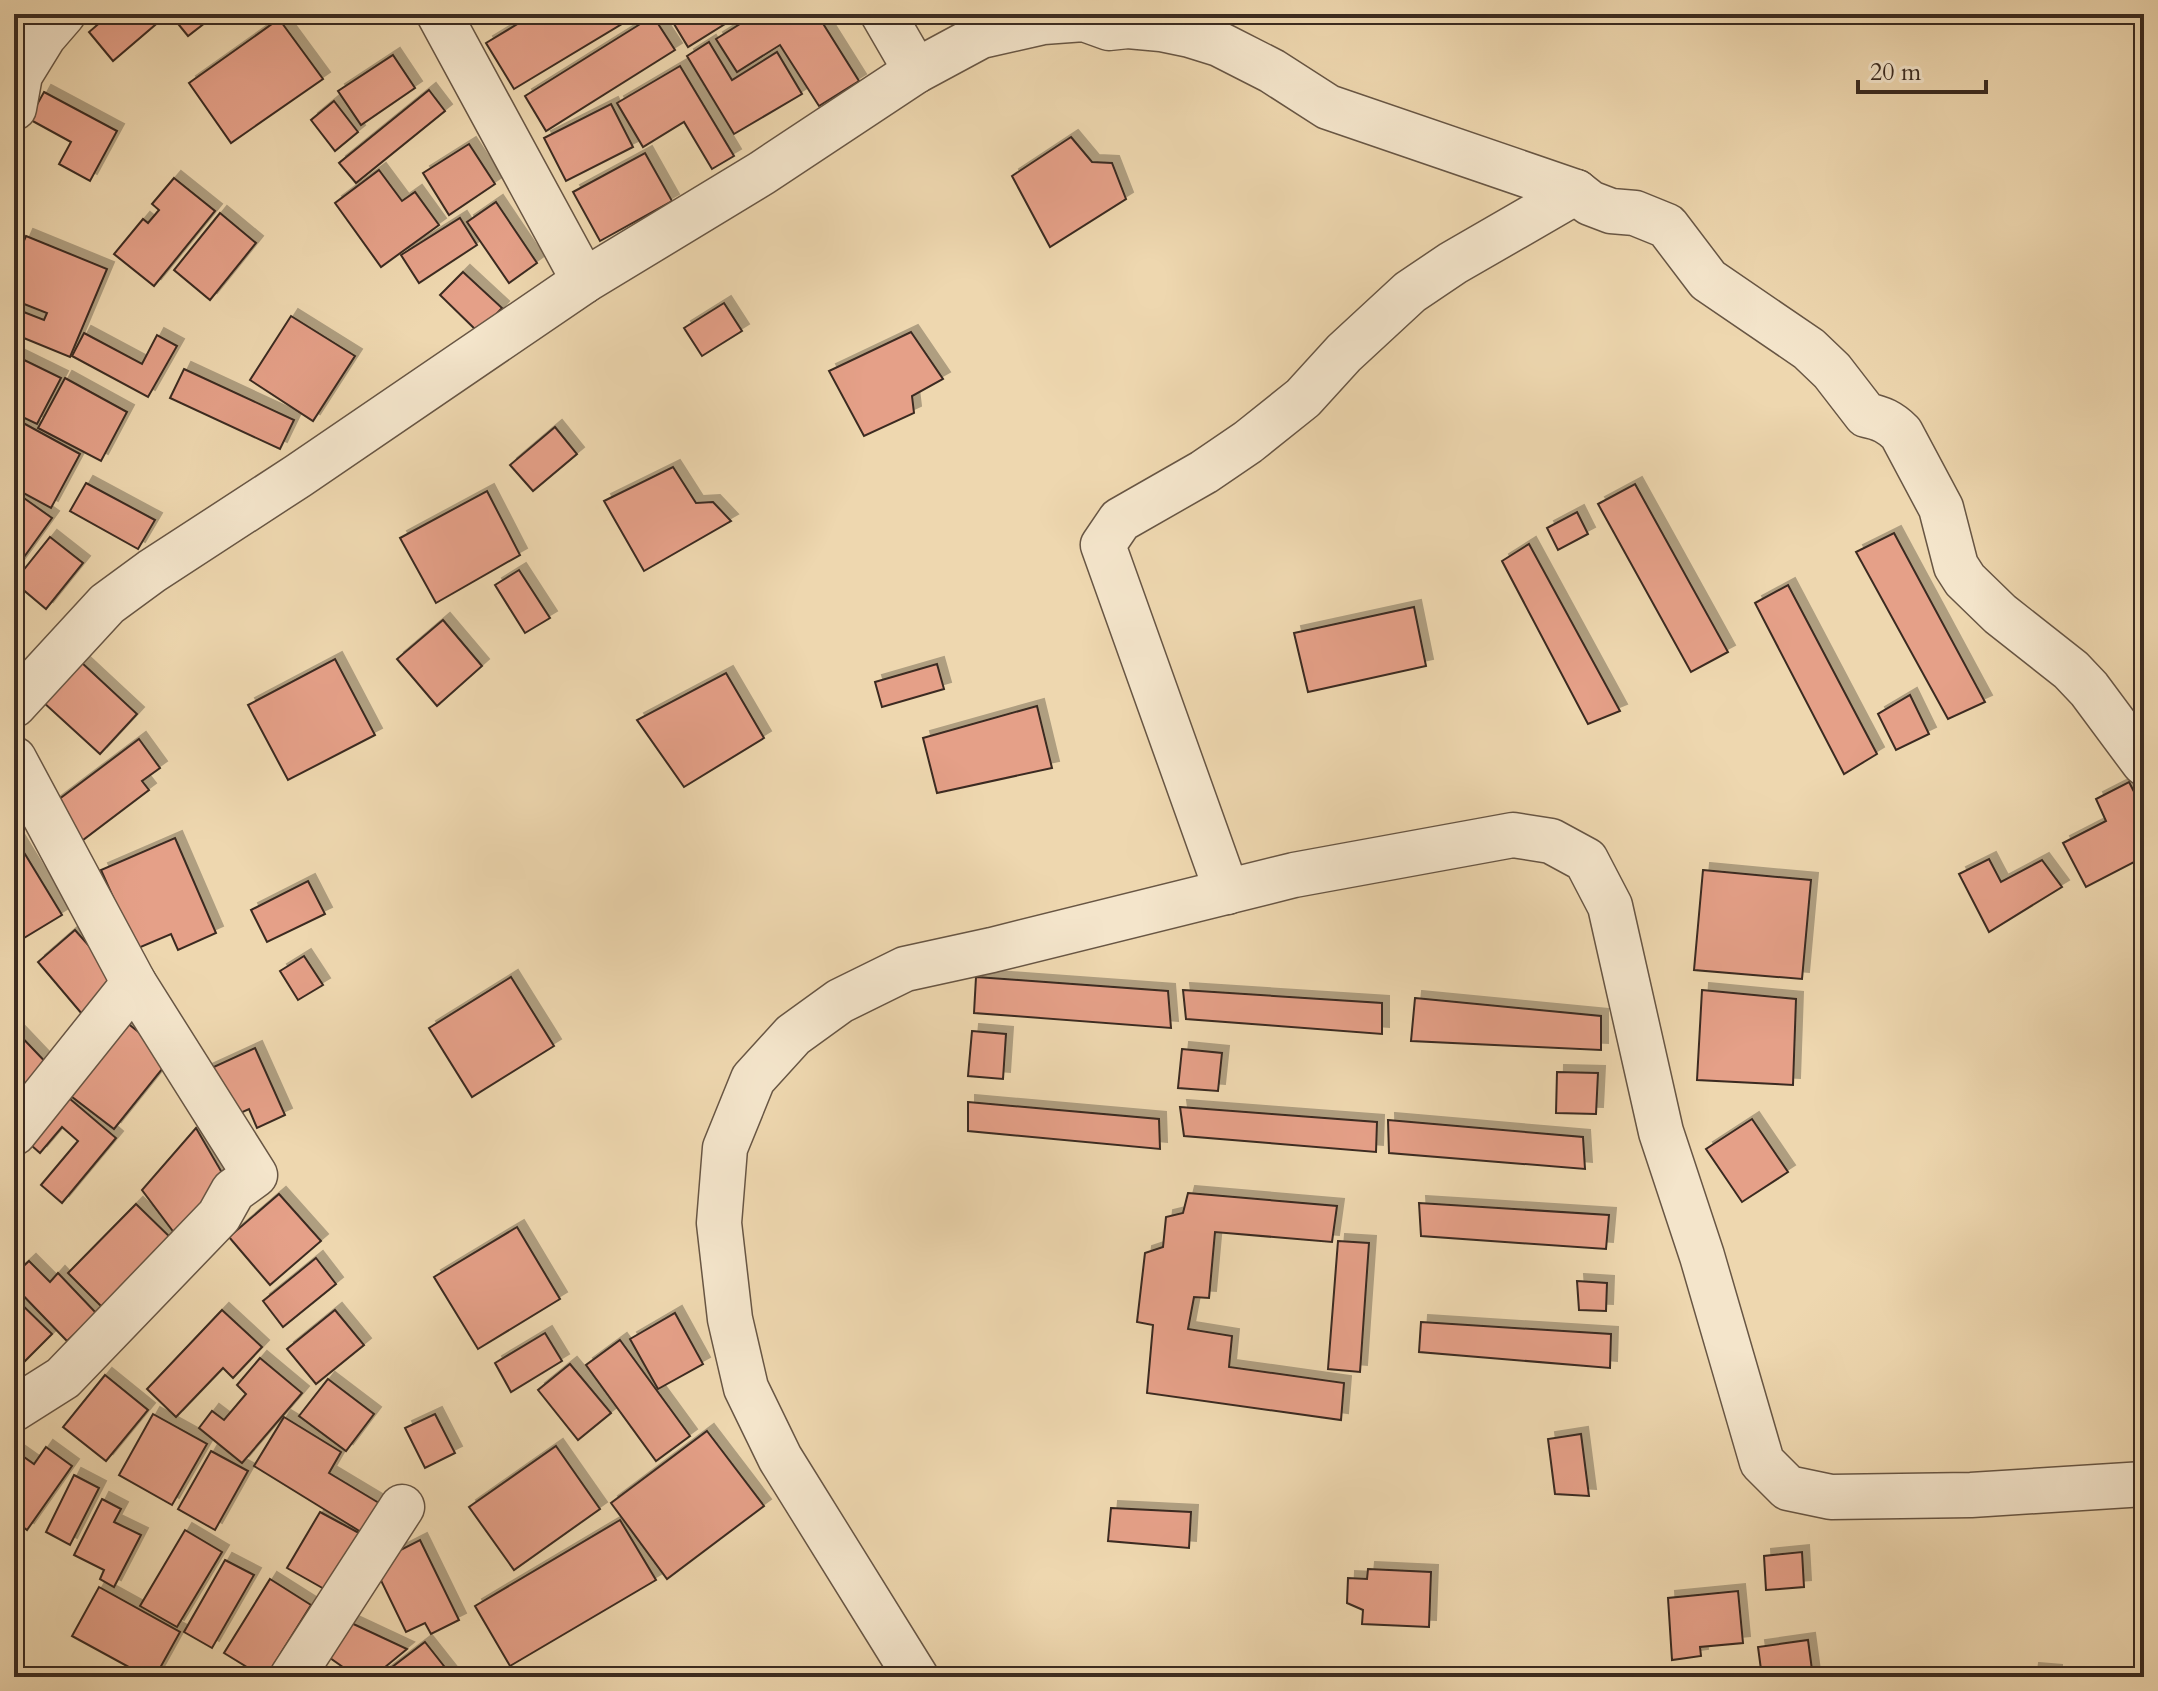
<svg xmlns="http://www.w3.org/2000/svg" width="2158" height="1691" viewBox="0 0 2158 1691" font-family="Cardo,serif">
	<defs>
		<filter id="shadow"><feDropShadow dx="7" dy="-7" stdDeviation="0" flood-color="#0004"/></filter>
	</defs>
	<rect width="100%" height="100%" fill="#eed7af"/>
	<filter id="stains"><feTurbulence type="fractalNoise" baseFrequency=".0025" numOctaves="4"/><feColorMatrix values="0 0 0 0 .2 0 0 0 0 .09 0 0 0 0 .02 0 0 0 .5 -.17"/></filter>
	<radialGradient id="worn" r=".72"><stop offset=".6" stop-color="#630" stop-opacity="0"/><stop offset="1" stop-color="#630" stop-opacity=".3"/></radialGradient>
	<g fill="#e5a088" stroke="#3b2b20" stroke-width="2" filter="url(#shadow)">
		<path d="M14,14H22L37,26L14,54Z"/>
		<path d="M110,14H158L162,19L113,61L89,32Z"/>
		<path d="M170,14H206L210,19L188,36Z"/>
		<path d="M534,14H634L635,16L514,89L486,43Z"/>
		<path d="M668,14H741L688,47Z"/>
		<path d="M756,14H817L859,81L819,106L780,45L737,72L716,39Z"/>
		<path d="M653,16L675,50L546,131L525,96Z"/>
		<path d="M279,19L323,79L231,143L189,83Z"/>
		<path d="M709,42L732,80L777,52L802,94L734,134L687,56Z"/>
		<path d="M393,55L415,88L361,125L338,91Z"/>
		<path d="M680,66L734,156L712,169L684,122L643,147L617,103Z"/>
		<path d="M429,90L445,111L356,183L339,163Z"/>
		<path d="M44,92L117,131L90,181L59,164L71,142L29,119Z"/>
		<path d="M334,101L358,132L335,151L311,120Z"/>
		<path d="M611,104L633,147L566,181L544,138Z"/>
		<path d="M1071,137L1092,162L1112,163L1126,199L1050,247L1012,176Z"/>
		<path d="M469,144L495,184L449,215L423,173Z"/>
		<path d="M645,153L672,201L600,241L573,192Z"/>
		<path d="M379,170L402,201L415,192L439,225L381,267L335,203Z"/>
		<path d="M174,178L215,211L154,286L114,254L143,219L148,223L159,210L152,204Z"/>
		<path d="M496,202L537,263L509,283L467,222Z"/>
		<path d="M220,213L256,243L210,300L174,270Z"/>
		<path d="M460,218L477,245L419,283L401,255Z"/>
		<path d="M26,236L107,269L70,357L14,334L16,309L44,320L47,313L14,300V264Z"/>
		<path d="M463,272L502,308L479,333L440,295Z"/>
		<path d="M724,303L742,331L702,356L684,328Z"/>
		<path d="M291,316L355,356L313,421L250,380Z"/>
		<path d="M911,332L943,379L912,396L914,413L864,436L829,371Z"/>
		<path d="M84,333L142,364L157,335L177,346L148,397L72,356Z"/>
		<path d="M14,355L61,378L37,424L14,413Z"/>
		<path d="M184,369L294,420L280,449L170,398Z"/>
		<path d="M65,378L127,412L101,461L38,428Z"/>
		<path d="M14,418L80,454L51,508L14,488Z"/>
		<path d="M555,427L577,454L533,491L510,465Z"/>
		<path d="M673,467L696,503L713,502L731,521L644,571L604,501Z"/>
		<path d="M86,483L155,520L138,549L70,511Z"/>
		<path d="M1635,484L1728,652L1691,672L1598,504Z"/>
		<path d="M14,491L52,518L14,571Z"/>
		<path d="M487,491L520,555L436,603L400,538Z"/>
		<path d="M1577,512L1588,534L1558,550L1547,528Z"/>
		<path d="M1894,533L1985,702L1948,719L1856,552Z"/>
		<path d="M50,537L83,563L46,609L14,582Z"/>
		<path d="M1529,544L1620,711L1588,724L1502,561Z"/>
		<path d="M519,570L550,618L525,633L495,585Z"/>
		<path d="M1788,585L1877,754L1844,774L1755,603Z"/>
		<path d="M1414,607L1426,666L1308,692L1294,633Z"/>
		<path d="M443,620L482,666L437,706L397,659Z"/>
		<path d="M335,659L375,735L288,780L248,705Z"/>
		<path d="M81,662L137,714L100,754L43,702Z"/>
		<path d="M937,664L944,689L882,707L875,682Z"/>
		<path d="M726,673L764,738L684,787L637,720Z"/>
		<path d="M1910,695L1929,734L1896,750L1878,714Z"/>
		<path d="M1037,706L1052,768L937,793L923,738Z"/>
		<path d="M139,739L160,768L142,781L149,790L79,843L50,806Z"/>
		<path d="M2129,782L2144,811V857L2086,887L2063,843L2106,821L2096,799Z"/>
		<path d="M14,836L62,915L14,944Z"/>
		<path d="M175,838L216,933L178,950L171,934L136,949L101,870Z"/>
		<path d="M1989,859L2001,882L2042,860L2062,887L1989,932L1959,874Z"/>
		<path d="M1703,870L1811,880L1802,979L1694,970Z"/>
		<path d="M308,881L325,914L267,942L251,910Z"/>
		<path d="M75,930L120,981L82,1014L38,962Z"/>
		<path d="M304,956L323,985L298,1000L280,971Z"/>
		<path d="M511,977L554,1046L472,1097L429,1028Z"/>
		<path d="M976,977L1168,991L1171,1028L974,1013Z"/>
		<path d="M1183,990L1382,1003V1034L1186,1019Z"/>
		<path d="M1702,990L1796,999L1793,1085L1697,1080Z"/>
		<path d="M1415,998L1601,1016V1050L1411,1041Z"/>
		<path d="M121,1018L171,1058L114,1129L63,1090Z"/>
		<path d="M14,1029L53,1070L14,1102Z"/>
		<path d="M972,1031L1006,1034L1003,1079L968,1076Z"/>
		<path d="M255,1048L285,1115L257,1128L249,1109L227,1119L205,1071Z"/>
		<path d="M1182,1049L1222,1053L1218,1091L1178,1088Z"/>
		<path d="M1557,1072L1598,1073L1596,1114L1556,1113Z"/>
		<path d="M63,1093L116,1138L62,1203L41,1185L78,1141L62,1127L40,1153L24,1139Z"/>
		<path d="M968,1102L1159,1119L1160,1149L968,1131Z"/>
		<path d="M1180,1107L1377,1122L1376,1152L1184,1136Z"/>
		<path d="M1752,1119L1788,1172L1742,1202L1706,1149Z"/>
		<path d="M1388,1120L1583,1137L1585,1169L1389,1153Z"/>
		<path d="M196,1128L228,1183L178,1238L142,1190Z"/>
		<path d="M1188,1193L1337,1206L1332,1242L1215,1232L1209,1298L1194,1297L1188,1329L1232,1336L1229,1367L1344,1383L1341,1420L1147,1393L1153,1325L1137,1322L1145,1253L1163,1247L1166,1217L1183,1213Z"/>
		<path d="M279,1194L321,1241L270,1285L229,1237Z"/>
		<path d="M1419,1203L1609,1215L1606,1249L1421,1236Z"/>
		<path d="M136,1204L175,1242L106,1311L68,1273Z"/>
		<path d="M517,1227L560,1299L478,1349L434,1277Z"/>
		<path d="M1338,1241L1369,1243L1360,1372L1328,1369Z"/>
		<path d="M316,1258L336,1284L283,1327L263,1301Z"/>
		<path d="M29,1261L50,1282L58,1273L97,1314L67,1341L14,1286V1275Z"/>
		<path d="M1577,1281L1607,1283L1606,1311L1579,1310Z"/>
		<path d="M14,1297L52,1334L14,1372Z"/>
		<path d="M222,1310L262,1347L233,1378L223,1368L176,1417L147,1389Z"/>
		<path d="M335,1310L364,1345L316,1384L287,1349Z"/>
		<path d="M675,1313L703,1364L658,1389L630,1339Z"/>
		<path d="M1421,1322L1611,1334L1610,1368L1419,1352Z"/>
		<path d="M545,1333L562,1361L511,1392L495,1363Z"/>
		<path d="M620,1340L690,1436L656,1461L586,1365Z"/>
		<path d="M260,1358L302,1393L242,1463L199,1428L212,1411L224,1420L246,1394L237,1385Z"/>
		<path d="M570,1364L611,1413L578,1440L538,1390Z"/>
		<path d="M105,1375L148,1410L106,1461L63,1427Z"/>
		<path d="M328,1379L374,1414L346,1451L299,1416Z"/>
		<path d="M153,1414L207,1444L172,1505L119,1475Z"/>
		<path d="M435,1414L455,1453L425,1468L405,1428Z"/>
		<path d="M284,1417L341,1452L329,1473L379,1503L361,1532L254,1466Z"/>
		<path d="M707,1431L764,1506L667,1579L611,1503Z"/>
		<path d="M1581,1434L1589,1496L1555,1494L1548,1439Z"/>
		<path d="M556,1446L600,1509L514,1570L469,1507Z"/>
		<path d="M46,1447L72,1466L27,1530L14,1520V1450L34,1464Z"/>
		<path d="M211,1451L248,1471L215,1530L178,1509Z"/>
		<path d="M74,1475L99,1488L70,1545L46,1532Z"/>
		<path d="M102,1499L121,1509L114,1522L141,1535L114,1587L100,1579L104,1570L74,1555Z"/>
		<path d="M1111,1508L1191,1512L1189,1548L1108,1541Z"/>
		<path d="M320,1512L359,1533L326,1590L287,1568Z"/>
		<path d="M620,1520L656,1580L510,1666L475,1606Z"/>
		<path d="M185,1530L222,1552L177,1627L140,1606Z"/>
		<path d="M420,1540L459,1620L431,1634L425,1623L406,1632L373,1564Z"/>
		<path d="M1802,1552L1804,1587L1766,1590L1764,1556Z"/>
		<path d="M225,1560L254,1575L212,1648L184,1632Z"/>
		<path d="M1368,1569L1431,1572L1429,1627L1362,1624L1363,1610L1347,1603L1348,1578L1367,1579Z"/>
		<path d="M270,1579L311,1605L266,1677H263L224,1653Z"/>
		<path d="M99,1587L180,1632L155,1677H147L72,1636Z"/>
		<path d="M1738,1591L1743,1643L1700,1647L1701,1656L1672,1660L1668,1598Z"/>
		<path d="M347,1621L407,1649L373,1677H342L347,1670L323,1653Z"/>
		<path d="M1808,1640L1813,1677H1762L1758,1647Z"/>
		<path d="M425,1642L451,1675L448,1677H379Z"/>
		<path d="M2032,1670L2055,1672V1677H2031Z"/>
	</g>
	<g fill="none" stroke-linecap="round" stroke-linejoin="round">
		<defs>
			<g id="minor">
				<path d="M439,14L584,281"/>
				<path d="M883,14L916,71"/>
				<path d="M14,108L20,75L44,36L63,14"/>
				<path d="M14,705L107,604L152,571L298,476L584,281L762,173L916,71L981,36L1043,22L1084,19L1109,28L1128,26L1161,29L1190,35L1219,44L1272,71L1328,107L1576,192L1590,203L1611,211L1635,213L1667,226L1708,280L1809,349L1832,371L1866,415C1881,418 1890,422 1901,433L1941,508L1956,566L1965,580L2000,614L2071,670L2089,689L2144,763"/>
				<path d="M14,759L134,983L255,1175L233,1191L219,1216L63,1378L14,1409"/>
				<path d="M1227,892L1103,545L1120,520L1204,472L1248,442L1303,398L1344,353L1410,292L1453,263L1576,192"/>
				<path d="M14,1133L134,983"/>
				<path d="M292,1677L402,1507"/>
				<path d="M916,1677L780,1458L746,1388L730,1319L719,1223L725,1148L753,1079L793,1035L840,1001L905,969L992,950L1294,875L1513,835L1551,841L1586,860L1610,906L1661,1132L1702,1256L1762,1462L1788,1488L1831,1497L1971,1495L2144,1484"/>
			</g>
		</defs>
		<use href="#minor" stroke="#685644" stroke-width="47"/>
		<use href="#minor" stroke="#f4e5cb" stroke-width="44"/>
	</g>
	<rect width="2158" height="1691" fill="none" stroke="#eed7af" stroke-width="48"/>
	<rect x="16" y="16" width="2126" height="1659" fill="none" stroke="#3b2b20" stroke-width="4"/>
	<rect x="24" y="24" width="2110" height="1643" fill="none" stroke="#3b2b20" stroke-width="2"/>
	<path d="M1858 80v12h128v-12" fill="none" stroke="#3b2b20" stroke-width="4"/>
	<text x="1870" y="80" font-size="24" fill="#3b2b20" stroke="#f4e5cb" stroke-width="6" paint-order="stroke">20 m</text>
	<rect width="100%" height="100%" filter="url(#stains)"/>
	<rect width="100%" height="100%" fill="url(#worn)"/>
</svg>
